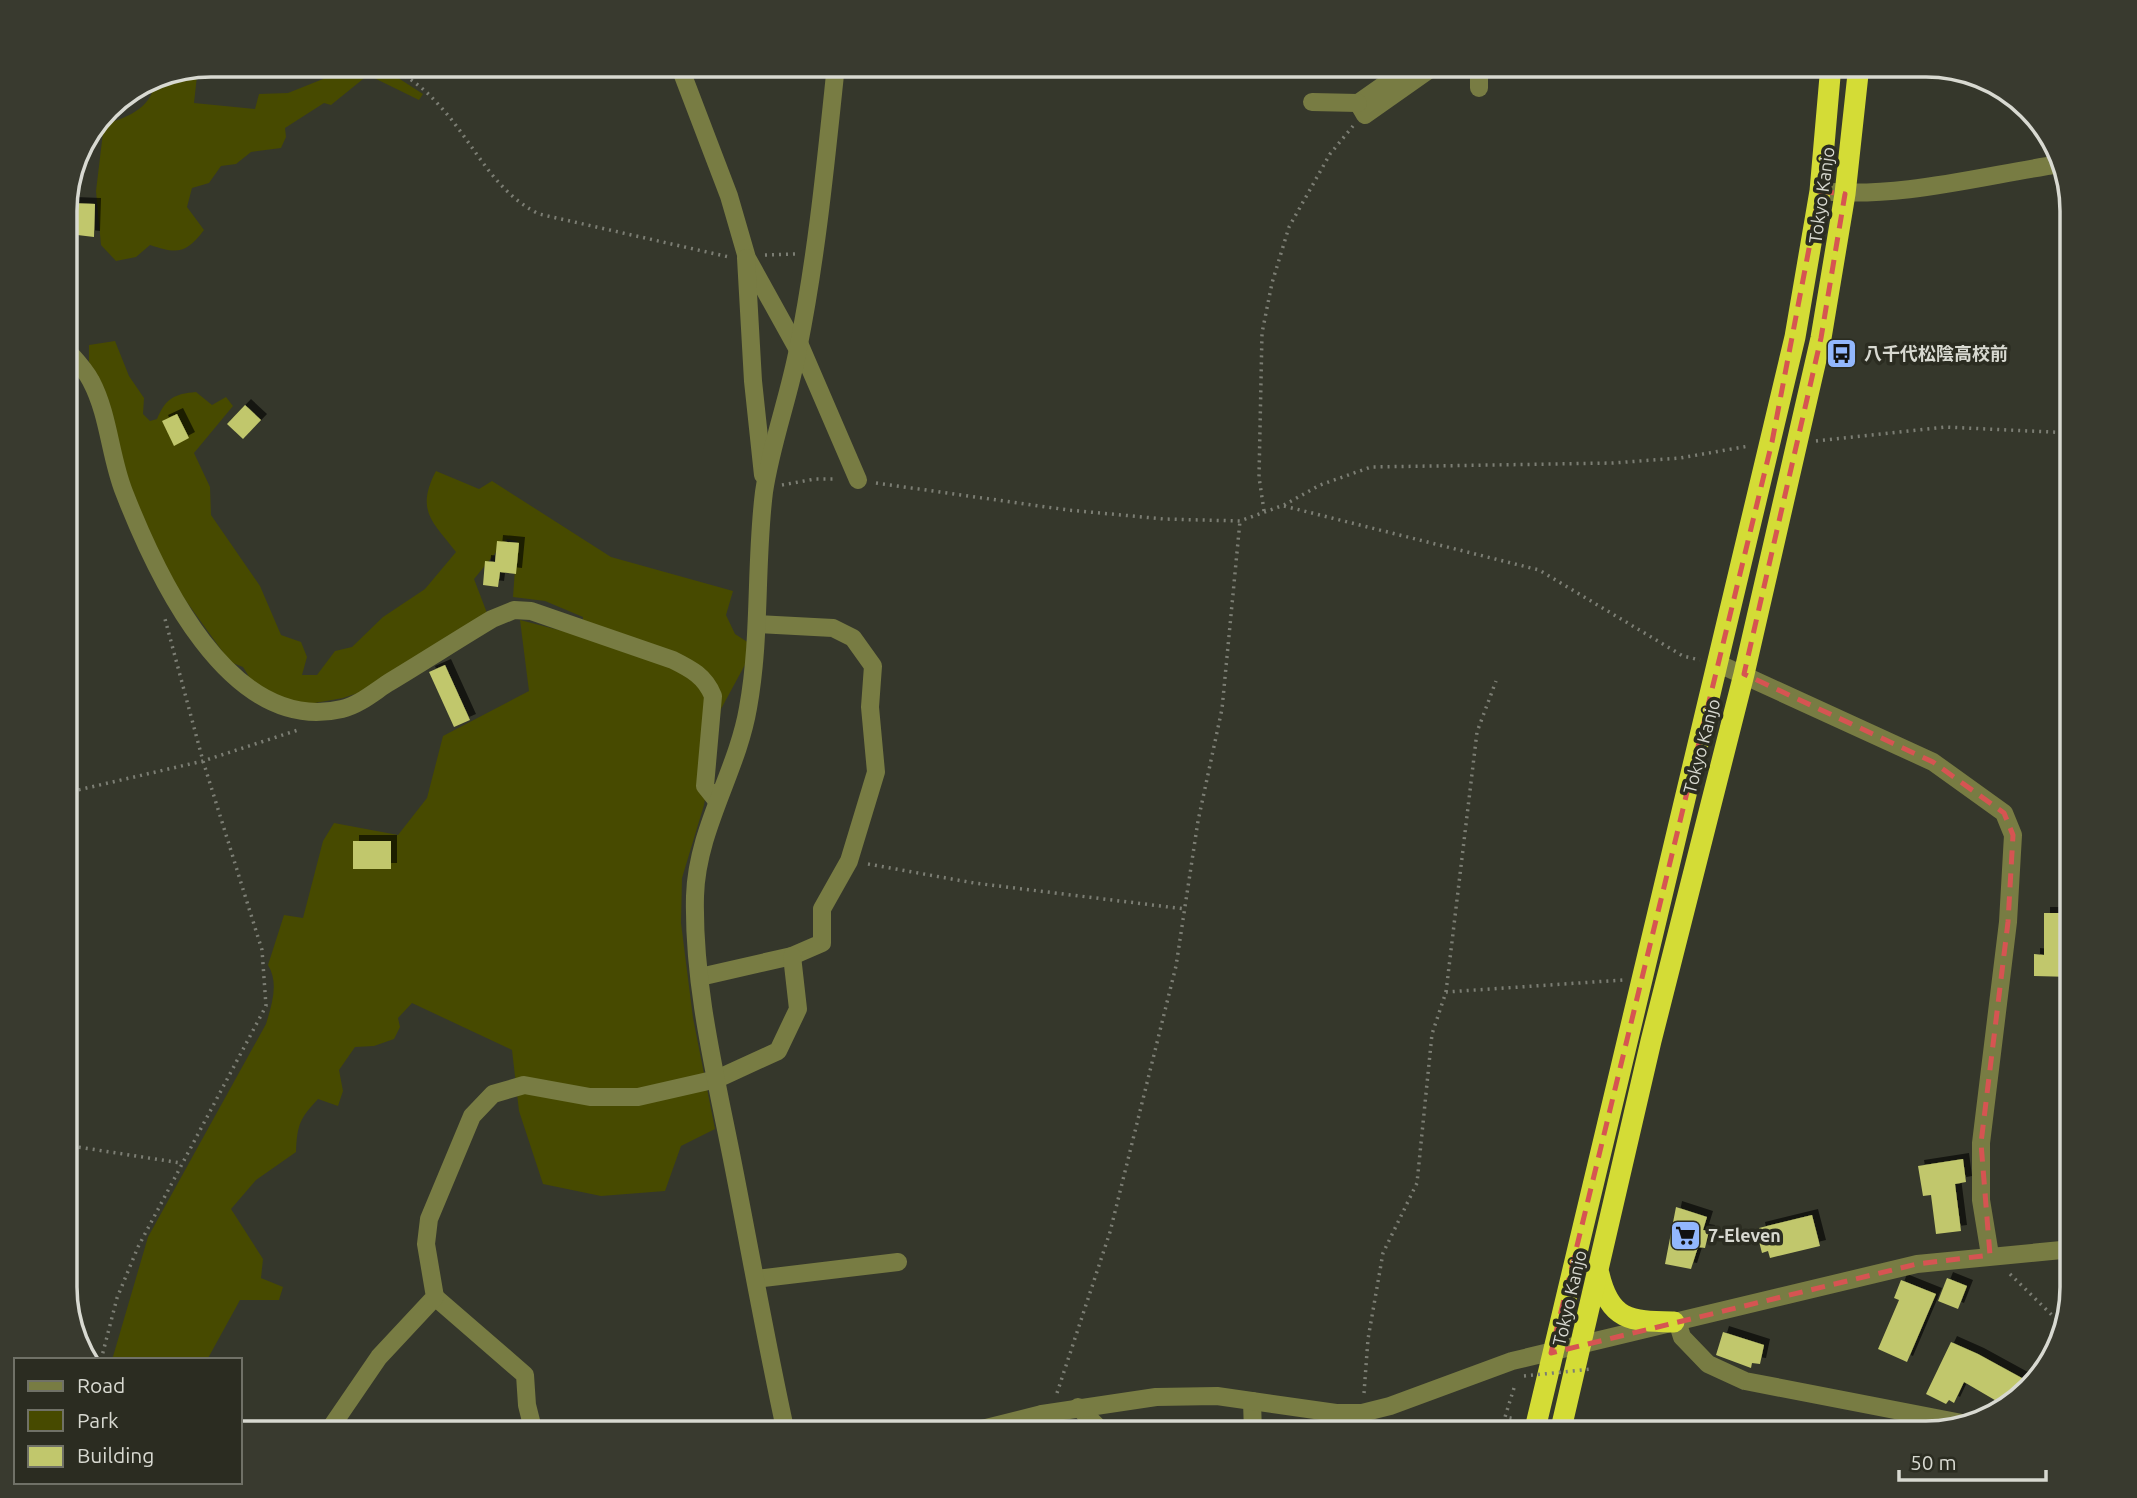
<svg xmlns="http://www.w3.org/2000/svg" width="2137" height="1498" viewBox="0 0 2137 1498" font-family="Ubuntu,'Noto Sans JP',sans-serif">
	<defs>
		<filter id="shadow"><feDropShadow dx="6" dy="-6" stdDeviation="0" flood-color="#0009"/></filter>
	</defs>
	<rect width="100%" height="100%" fill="#35372b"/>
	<g fill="#474a00">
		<path d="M331,65H378L423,94L419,100L368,75L331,105L324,103L285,128L286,137L281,148L251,152L236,164L221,166L209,183L192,188L187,207L204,230C186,254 177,254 150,245L136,257L116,261L101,245L96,191L104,124C130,117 154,107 156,76L198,67L194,103L255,109L259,94L288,93L323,79Z"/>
		<path d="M115,341L129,376L144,398L143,414L150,421L157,419C166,398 174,394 196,392L212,405L226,397L233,406L194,453L210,487L211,515L260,586L281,635L301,642L307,657L302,675H317L335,651L352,647L383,617L425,589L456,552C433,522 415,511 436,471L479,489L492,481L611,557L733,591L726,615L735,634L749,643L747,661L721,709L704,805L682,878L681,923L693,1018L715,1129L681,1146L665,1191L601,1196L543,1184L519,1111L512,1050L412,1003L398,1018L400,1027L394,1039L374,1046L355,1047L339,1070L343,1091L338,1106L318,1099C300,1118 297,1125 296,1152L256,1180L231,1209L263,1259L261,1278L283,1287L279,1300H240L207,1360H112L148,1237L266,1024C272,1004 279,983 268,965L284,915L303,918L323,841L334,823L398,835L427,798L443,736L529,691L520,620L582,636L583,617L545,601L513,597L517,541L507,539L474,579L487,613L361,692L343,698L298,706L253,683L243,667L230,662L168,576L128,484L114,437L109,401L89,362V345Z"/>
	</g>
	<g fill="#c1c76c" filter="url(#shadow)">
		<path d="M70,203L95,204L94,237L69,234Z"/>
		<path d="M245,405L261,420L243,439L227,424Z"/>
		<path d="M177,414L189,438L174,446L162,421Z"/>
		<path d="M497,541L519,543L516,574L500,572L498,587L483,585L485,561L495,562Z"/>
		<path d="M445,665L470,720L454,727L429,672Z"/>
		<rect x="353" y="841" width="38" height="28"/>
		<path d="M2044,913H2072V977L2034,976V954L2044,955Z"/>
		<path d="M1963,1159L1966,1182L1955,1184L1961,1231L1936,1234L1931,1195L1923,1196L1918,1166Z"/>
		<path d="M1676,1207L1707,1217L1703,1230L1709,1231L1705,1248L1698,1247L1691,1269L1665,1264Z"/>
		<path d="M1812,1215L1820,1246L1770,1258L1768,1251L1762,1253L1757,1234L1760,1233L1759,1228Z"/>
		<path d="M1947,1278L1967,1286L1958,1309L1938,1301Z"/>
		<path d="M1901,1280L1936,1294L1907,1362L1878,1349L1899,1300L1894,1298Z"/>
		<path d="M1723,1332L1764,1345L1760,1364L1752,1363L1751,1368L1716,1355Z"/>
		<path d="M1951,1342L1978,1354L2031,1383L2005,1406L1964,1382L1954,1403L1949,1400L1946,1404L1926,1394Z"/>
	</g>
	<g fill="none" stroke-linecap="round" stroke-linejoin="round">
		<g stroke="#7c7e74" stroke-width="3.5" stroke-dasharray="2 5" stroke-linecap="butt">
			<path d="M387,65C407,76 423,87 438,104C474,142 491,190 539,214L729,257"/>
			<path d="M765,255L796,254"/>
			<path d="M1816,441L1945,427L2072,433"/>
			<path d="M876,483L1068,510L1164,519L1240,521L1284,505L1320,485L1371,467L1613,463L1680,458L1749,446"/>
			<path d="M782,485L815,479H837"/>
			<path d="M1284,506L1539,570L1683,656L1700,660"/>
			<path d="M1264,511L1259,477L1262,333L1272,283L1289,227L1330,154L1353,126"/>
			<path d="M65,793L203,761L298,730"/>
			<path d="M868,864L974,883L1185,909"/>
			<path d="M1446,992L1477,732L1496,681"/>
			<path d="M65,1145L181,1163"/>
			<path d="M2010,1274L2061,1324"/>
			<path d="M101,1360L117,1298L138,1247L266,1006L262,950L203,761L165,619"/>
			<path d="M1514,1388L1505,1417L1516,1419"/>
			<path d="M1057,1393L1110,1232L1176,966L1198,821L1222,709L1240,521"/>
			<path d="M1364,1393L1368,1339L1383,1253L1417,1183L1432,1034L1446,992L1623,980"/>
		</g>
		<g stroke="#787c43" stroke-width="18">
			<path d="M679,65L729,196L747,258L798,350"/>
			<path d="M1412,65L1358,103L1365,115L1436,65"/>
			<path d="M1479,65V88"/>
			<path d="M1312,102L1358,103"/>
			<path d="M1820,191C1899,199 1981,176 2060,164"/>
			<path d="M746,258L753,381L763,475"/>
			<path d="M799,343L858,480"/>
			<path d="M65,348C74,358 85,369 91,381C109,415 110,457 124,492C156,574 229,736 342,709C359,705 374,692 388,683C423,662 457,640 492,619L514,610L531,611L673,660C691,669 705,676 713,696L705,786L717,801"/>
			<path d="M1719,664L1933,762L2004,813L2013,835L2008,922L1981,1143V1200L1990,1255"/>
			<path d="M700,977L792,956L822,943V909L849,861L876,772L870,707L873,666L853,638L833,628L757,624"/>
			<path d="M756,1279L898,1262"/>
			<path d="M435,1297L525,1375L527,1405L534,1433"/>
			<path d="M1677,1321L1682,1337L1708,1364L1745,1381L1967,1424"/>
			<path d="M1252,1401L1253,1433"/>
			<path d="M1078,1407L1099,1428L1114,1433"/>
			<path d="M1042,1414V1433"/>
			<path d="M327,1433L379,1357L435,1297L426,1244L429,1219L472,1116L493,1094L524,1085L590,1097H638L717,1079L778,1051L798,1009L792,956"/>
			<path d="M786,1433C766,1342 750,1250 732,1159C715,1073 693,984 695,896C697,829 737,772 748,708C761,637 755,564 764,492C771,444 789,397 798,349C817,255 826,160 836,65"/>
			<path d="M966,1433L1042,1414L1156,1397L1217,1396L1336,1413H1362L1390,1406L1512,1361L1917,1264L2072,1249"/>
		</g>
		<g stroke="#d4dc36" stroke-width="21">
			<path d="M1599,1274C1610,1321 1630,1321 1674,1322"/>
			<path d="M1534,1433L1795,337L1820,191L1831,65"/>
			<path d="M1560,1433L1651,1041L1744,674L1821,338L1845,194L1859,65"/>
		</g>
		<path stroke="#7c7e74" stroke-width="3.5" stroke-dasharray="2 5" stroke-linecap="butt" d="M1524,1376L1592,1369"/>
	</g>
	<path fill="none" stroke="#d65452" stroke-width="5" stroke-dasharray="14 9" stroke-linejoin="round" d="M1820,191L1845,194L1821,338L1744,674L1933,762L2004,813L2013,835L2008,922L1981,1143L1990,1255L1917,1264L1551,1353L1772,442Z"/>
	<defs>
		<symbol id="bus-square" viewBox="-11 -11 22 22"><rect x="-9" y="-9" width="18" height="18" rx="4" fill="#92b7fd" stroke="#2b2c21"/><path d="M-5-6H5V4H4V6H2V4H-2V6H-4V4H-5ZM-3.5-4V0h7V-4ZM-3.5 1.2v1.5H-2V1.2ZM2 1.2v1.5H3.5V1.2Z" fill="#111"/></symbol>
		<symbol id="supermarket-square" viewBox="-11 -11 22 22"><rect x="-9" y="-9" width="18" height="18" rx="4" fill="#92b7fd" stroke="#2b2c21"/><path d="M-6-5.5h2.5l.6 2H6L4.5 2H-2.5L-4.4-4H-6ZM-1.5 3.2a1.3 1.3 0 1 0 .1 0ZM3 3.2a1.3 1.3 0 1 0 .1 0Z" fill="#111"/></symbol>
	</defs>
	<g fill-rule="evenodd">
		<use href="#bus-square" x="1824" y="336" width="35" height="35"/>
		<use href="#supermarket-square" x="1668" y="1218" width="35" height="35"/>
	</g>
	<g text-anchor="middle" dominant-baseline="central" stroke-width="7" stroke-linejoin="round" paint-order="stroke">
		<g font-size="18" fill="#d8d9d1" stroke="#2b2c21">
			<text transform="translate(1821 195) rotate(-82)">Tokyo Kanjo</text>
			<text transform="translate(1701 746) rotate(-75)">Tokyo Kanjo</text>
			<text transform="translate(1569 1298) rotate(-77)">Tokyo Kanjo</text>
		</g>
		<g font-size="18" font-weight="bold" fill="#d8d9d1" stroke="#2b2c21" text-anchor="start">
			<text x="1864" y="353">八千代松陰高校前</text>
			<text x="1708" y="1235">7-Eleven</text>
		</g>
	</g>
	<path d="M0 0H2137V1498H0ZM211 77H1926A134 134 0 0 1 2060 211V1287A134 134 0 0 1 1926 1421H211A134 134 0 0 1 77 1287V211A134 134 0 0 1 211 77Z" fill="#393a2f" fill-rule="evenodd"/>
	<path fill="none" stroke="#d8d9d1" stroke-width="3.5" d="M211 77H1926A134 134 0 0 1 2060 211V1287A134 134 0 0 1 1926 1421H211A134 134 0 0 1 77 1287V211A134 134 0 0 1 211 77Z"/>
	<rect x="14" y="1358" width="228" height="126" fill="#2b2c21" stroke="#707167" stroke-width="2"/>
	<rect x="28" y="1381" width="35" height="10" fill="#787c43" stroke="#707167" stroke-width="2"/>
	<text x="77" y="1393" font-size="21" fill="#d8d9d1">Road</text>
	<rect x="28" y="1410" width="35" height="21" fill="#474a00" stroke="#707167" stroke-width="2"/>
	<text x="77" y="1428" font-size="21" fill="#d8d9d1">Park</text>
	<rect x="28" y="1446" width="35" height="21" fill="#c1c76c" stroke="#707167" stroke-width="2"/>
	<text x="77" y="1463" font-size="21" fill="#d8d9d1">Building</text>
	<path d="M1899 1470v10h147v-10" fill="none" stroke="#d8d9d1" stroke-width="3.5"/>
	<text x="1910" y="1470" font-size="21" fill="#d8d9d1" stroke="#2b2c21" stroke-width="5" paint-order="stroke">50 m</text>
</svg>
